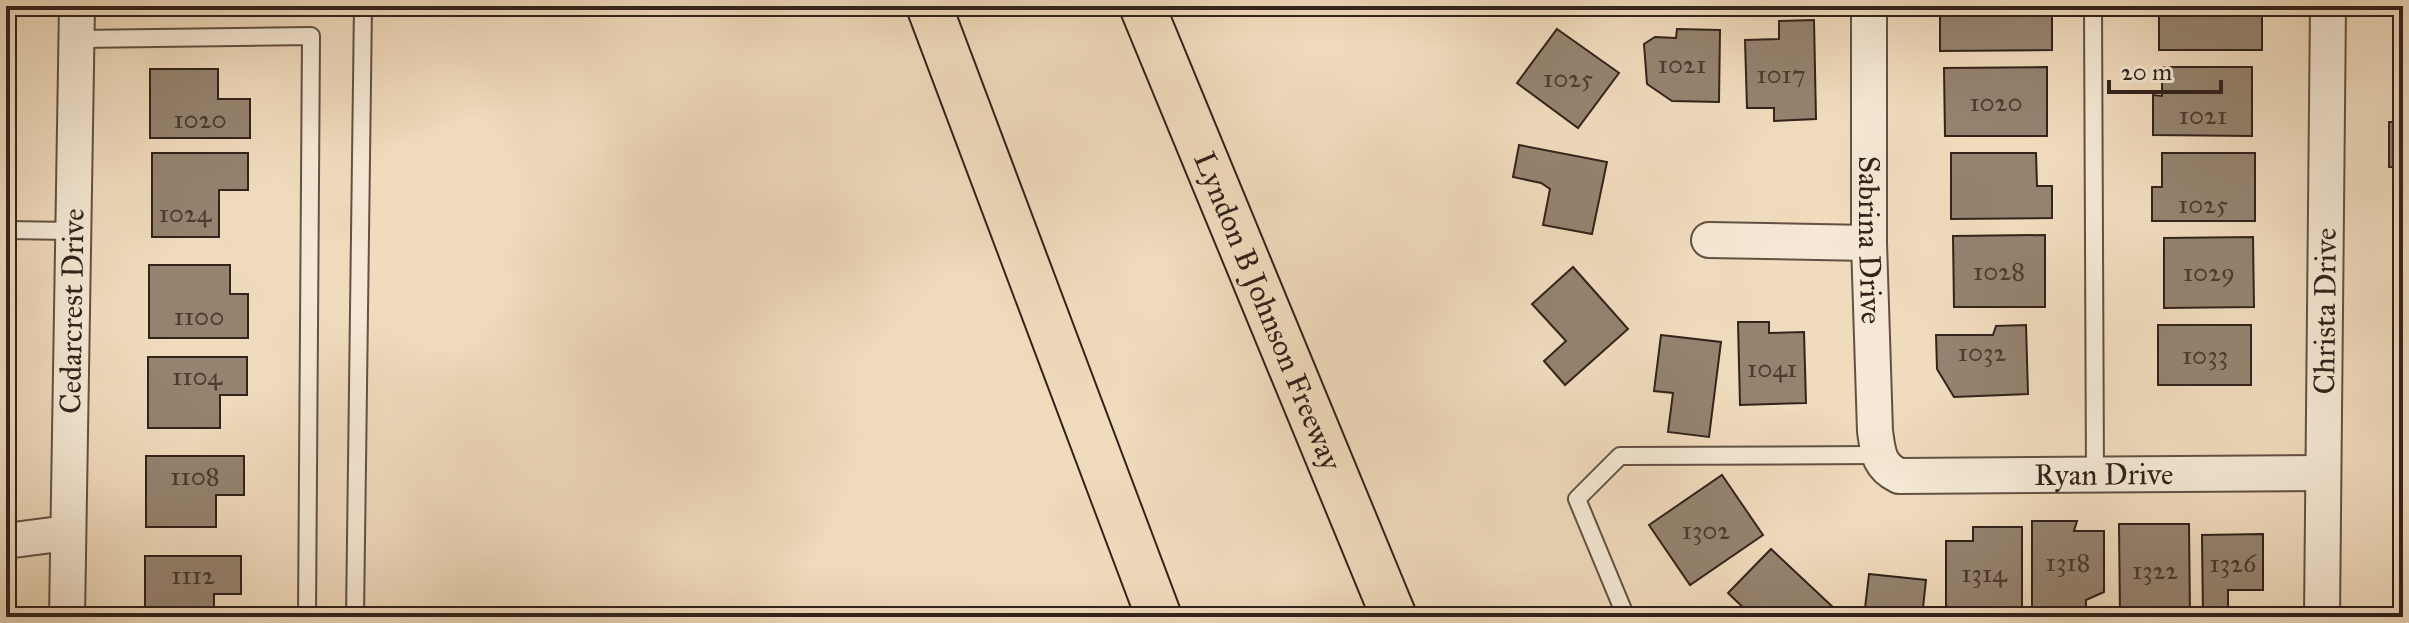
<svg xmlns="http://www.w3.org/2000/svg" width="2409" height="623" viewBox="0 0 2409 623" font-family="'IM FELL Great Primer',serif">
	<rect width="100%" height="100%" fill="#f0dbbd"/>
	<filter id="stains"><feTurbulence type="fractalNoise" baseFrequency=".0025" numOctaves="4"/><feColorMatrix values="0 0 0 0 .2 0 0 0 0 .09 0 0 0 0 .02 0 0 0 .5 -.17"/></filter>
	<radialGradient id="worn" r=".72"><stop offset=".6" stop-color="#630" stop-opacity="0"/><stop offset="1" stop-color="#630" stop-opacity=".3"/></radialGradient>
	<g fill="#958370" stroke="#32231c" stroke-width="2">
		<path d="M1953,6H2036V13H2052V50L1940,51V7Z"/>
		<rect x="2159" y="6" width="103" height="44"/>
		<rect x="2395" y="15" width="8" height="66"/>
		<path d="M1814,20L1816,119L1774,121V108H1747L1745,40L1779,39V21Z"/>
		<path d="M1557,29L1619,73L1578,128L1517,83Z"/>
		<path d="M1677,29L1720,30L1719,102L1672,101L1647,84L1644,44L1655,37L1676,38Z"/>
		<path d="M2047,67V136H1945L1944,68Z"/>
		<path d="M2162,67H2252V136L2153,135V95L2162,96Z"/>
		<path d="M150,69H218V99H250V138H150Z"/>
		<path d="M2403,94V167H2389V122H2403Z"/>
		<path d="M1519,145L1607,162L1592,234L1543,225L1550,189L1541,183L1513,177Z"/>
		<path d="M152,153H248V190H219V237H152Z"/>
		<path d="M1951,153H2036L2037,186H2052V218L1951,219Z"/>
		<path d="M2162,153H2255V221H2152V187H2162Z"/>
		<path d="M2045,235V307H1954L1953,236Z"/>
		<path d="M2253,237L2254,307L2164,308V238Z"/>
		<path d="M149,265H230V294H248V338H149Z"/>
		<rect x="2396" y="266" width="7" height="70"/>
		<path d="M1573,267L1628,329L1565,385L1544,361L1566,341L1532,304Z"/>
		<path d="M1738,322H1769V333L1804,332L1806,403L1740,405Z"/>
		<path d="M2026,325L2028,394L1954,397L1937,369L1936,335H1993L1996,326Z"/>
		<rect x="2158" y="325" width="93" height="60"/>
		<path d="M1661,335L1721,342L1709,437L1668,432L1673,393L1654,391Z"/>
		<rect x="2398" y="354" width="5" height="69"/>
		<path d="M148,357H247V395H220V428H148Z"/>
		<rect x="6" y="372" width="3" height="80"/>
		<path d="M2395,438H2403V504H2396Z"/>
		<path d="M146,456H244V495H216V527H146Z"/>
		<path d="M1722,475L1763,535L1690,585L1649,525Z"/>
		<path d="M2032,521H2077L2074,531H2104V592L2086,600V609H2068V617H2032Z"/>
		<rect x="2395" y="522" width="8" height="70"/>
		<path d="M2119,524H2189L2190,617H2120Z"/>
		<path d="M1973,527H2022V617H1975L1946,606V541H1973Z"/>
		<path d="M2263,534V590H2228V616H2203L2202,535Z"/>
		<path d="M1771,549L1835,609L1828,617H1753L1728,593Z"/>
		<path d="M145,556H241V594H214V617H145Z"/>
		<path d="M1869,574L1926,580L1922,617H1864Z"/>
	</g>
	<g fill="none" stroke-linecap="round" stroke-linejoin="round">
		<defs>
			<g id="service">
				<path d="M2093,6L2095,476"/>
				<path d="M77,39L311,36L307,617"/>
				<path d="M6,230L73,231"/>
				<path d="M355,617L363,6"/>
				<path d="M1626,617L1577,499L1620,456L1878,455"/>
			</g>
			<g id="minor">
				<path id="s1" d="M1869,6V243L1875,431C1878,452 1878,466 1899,476L2323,473"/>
				<path d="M1709,240L1869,243"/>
				<path d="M6,541L67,533"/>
				<path id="s2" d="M67,617L77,6"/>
				<path id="s3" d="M2322,617L2328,6"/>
			</g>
			<g id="motorway">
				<path d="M929,6L1159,617"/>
				<path id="s4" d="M1142,6L1394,617"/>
			</g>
		</defs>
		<use href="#service" stroke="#625144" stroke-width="20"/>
		<use href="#minor" stroke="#625144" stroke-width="38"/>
		<use href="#motorway" stroke="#32231c" stroke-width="48"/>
		<use href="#service" stroke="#f5e8d4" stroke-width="16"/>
		<use href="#minor" stroke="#f5e8d4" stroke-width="34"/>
		<use href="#motorway" stroke="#f0dbbd" stroke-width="44"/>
	</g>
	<g text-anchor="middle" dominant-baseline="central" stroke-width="8" stroke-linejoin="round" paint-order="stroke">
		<g font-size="26" fill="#4b3b31">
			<text x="1682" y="64">1021</text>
			<text x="1781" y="74">1017</text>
			<text x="1568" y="78">1025</text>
			<text x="1996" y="102">1020</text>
			<text x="2203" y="115">1021</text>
			<text x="200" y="119">1020</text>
			<text x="2203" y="204">1025</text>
			<text x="185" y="213">1024</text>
			<text x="1999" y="271">1028</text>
			<text x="2209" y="272">1029</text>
			<text x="199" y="316">1100</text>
			<text x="1982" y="352">1032</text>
			<text x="2205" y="355">1033</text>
			<text x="1772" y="368">1041</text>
			<text x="197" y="376">1104</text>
			<text x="195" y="476">1108</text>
			<text x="1706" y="530">1302</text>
			<text x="2068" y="562">1318</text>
			<text x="2233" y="563">1326</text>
			<text x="2155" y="570">1322</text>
			<text x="1984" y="573">1314</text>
			<text x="193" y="575">1112</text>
		</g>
		<g font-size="30" fill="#32231c" stroke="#f5e8d4">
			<text stroke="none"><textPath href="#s1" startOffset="234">Sabrina Drive</textPath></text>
			<text stroke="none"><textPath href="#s2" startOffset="306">Cedarcrest Drive</textPath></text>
			<text stroke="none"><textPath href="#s4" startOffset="330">Lyndon B Johnson Freeway</textPath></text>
			<text stroke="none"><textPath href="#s3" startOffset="306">Christa Drive</textPath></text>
			<text stroke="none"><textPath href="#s1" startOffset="684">Ryan Drive</textPath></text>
		</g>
	</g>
	<rect width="2409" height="623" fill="none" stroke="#f0dbbd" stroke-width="32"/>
	<rect x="8" y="8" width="2393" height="607" fill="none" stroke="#32231c" stroke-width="4"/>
	<rect x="16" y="16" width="2377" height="591" fill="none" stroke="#32231c" stroke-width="2"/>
	<path d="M2109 80v12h112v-12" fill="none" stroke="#32231c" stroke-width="4"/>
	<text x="2121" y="80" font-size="24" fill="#32231c" stroke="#f5e8d4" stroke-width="6" paint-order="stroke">20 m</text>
	<rect width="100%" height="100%" filter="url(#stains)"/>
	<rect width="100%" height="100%" fill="url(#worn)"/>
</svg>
